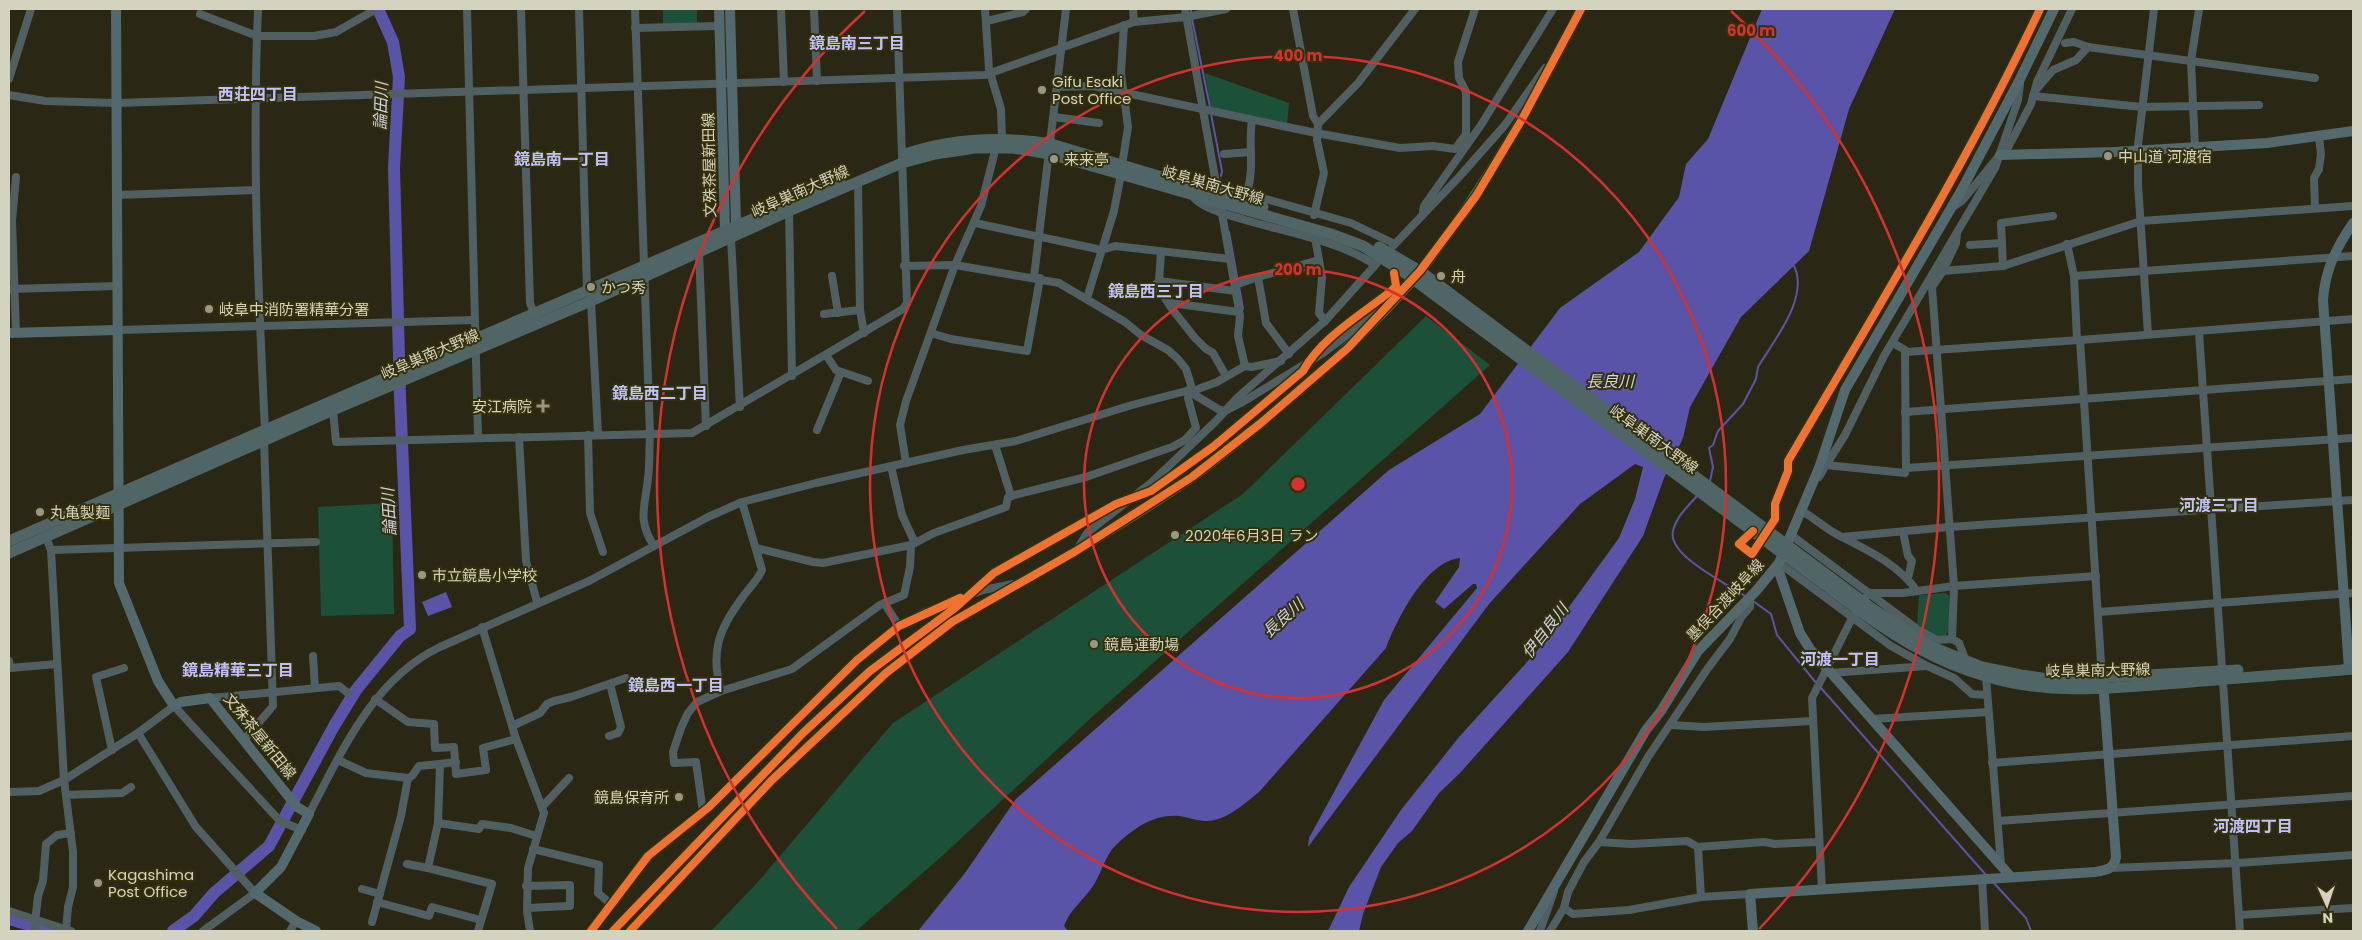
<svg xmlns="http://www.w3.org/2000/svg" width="2362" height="940" viewBox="0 0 2362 940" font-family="Poppins,'Noto Sans JP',sans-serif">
	<rect width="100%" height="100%" fill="#2a2814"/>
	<g fill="#1d5039">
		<path d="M663,9H697V25L663,26Z"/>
		<path d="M1205,73L1289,103L1287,124L1211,109Z"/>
		<path d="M1426,316L1490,365L1092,717L941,857L856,931H711L758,882L893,723L1243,494Z"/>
		<path d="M392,503L394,614L321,616L318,507Z"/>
		<path d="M1946,593L1949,596V631L1944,637L1937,636L1917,624L1919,595Z"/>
	</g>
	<g fill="#5a54a9">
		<path d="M1762,9H1895L1849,109L1809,251L1741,317L1690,407L1683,438L1664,478L1643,536L1568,652L1460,773L1439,793L1412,831L1398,843L1381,867L1363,914L1359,931H1328L1349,887L1401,810L1459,737L1537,651L1619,538L1635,499L1643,467L1635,464L1580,504L1489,604L1308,847L1309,838L1384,700L1477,588L1476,584H1473L1444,609L1435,602L1459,567L1460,558C1426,561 1397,619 1386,648L1259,792C1244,804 1226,821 1206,821C1197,821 1188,817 1179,816C1155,813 1132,829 1115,846C1105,856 1101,874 1093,886C1084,900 1070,909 1064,926L1068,931H918L965,873L1016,799L1389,470L1480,414L1560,308L1639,252L1679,197L1686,164L1708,139Z"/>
		<path d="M446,592L452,607L428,616L422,602Z"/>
	</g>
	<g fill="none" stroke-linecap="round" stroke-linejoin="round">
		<g stroke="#5a54a9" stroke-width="2">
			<path d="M1191,9V14"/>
			<path d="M1192,19L1210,107"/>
			<path d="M1211,114L1222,171L1221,176"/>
			<path d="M1229,232L1238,282"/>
			<path d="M1239,286L1243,309"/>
			<path d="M1710,481L1713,467L1709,448L1713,445L1718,431L1743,404L1756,379L1758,367C1774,340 1811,296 1793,264"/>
			<path d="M1697,496C1688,506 1676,517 1673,531C1667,555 1727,584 1745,596"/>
			<path d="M1753,601L1771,614L1777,635L1817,684"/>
			<path d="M1821,688L1986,875"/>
			<path d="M1993,882L2026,918L2031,931"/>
		</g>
		<g stroke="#5a54a9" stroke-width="12">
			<path d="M9,919L50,931"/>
			<path d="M173,931L194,916L214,893L269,846L334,726L356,690L400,636L410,629L400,396L394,167L399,77L393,42L378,9"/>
		</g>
		<g stroke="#4f5f62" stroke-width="8">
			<path d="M258,9C252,149 258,290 265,430"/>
			<path d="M467,9L478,438"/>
			<path d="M521,9L530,303L534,314"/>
			<path d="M579,9L587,291L591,301L598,435"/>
			<path d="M635,9L650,434C649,449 650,464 648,478C645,507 637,520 654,546"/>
			<path d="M781,9L784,82"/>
			<path d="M814,9L817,81"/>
			<path d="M985,9L989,69L1001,109L1002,139"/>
			<path d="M1133,9L1134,22"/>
			<path d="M1185,9L1217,189"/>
			<path d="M1293,9L1313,116L1318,124"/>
			<path d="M200,14L257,36H314L336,32L371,12"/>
			<path d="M987,21L1023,12L1026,9"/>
			<path d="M635,28L719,26"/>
			<path d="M2065,43L2074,42L2088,47L2315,78"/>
			<path d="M9,79L31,9"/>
			<path d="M1057,87L1093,86L1316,133L1400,148L1433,146L1455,149L1466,134V92L1459,78L1458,62L1475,9"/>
			<path d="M2035,91L2053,70L2076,60L2088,47"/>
			<path d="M9,95L45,101L117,103L985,75L1134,22L1186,17L1226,9"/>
			<path d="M2033,96L2142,107L2259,105"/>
			<path d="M1054,117L1099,123"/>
			<path d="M2195,147L2191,61L2199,9"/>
			<path d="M1224,154L1251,152"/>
			<path d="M2004,155L2031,104L2037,82L2072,9"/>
			<path d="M1123,159L1128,127L1121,73L1124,25"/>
			<path d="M858,182L860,310L864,333"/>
			<path d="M1216,185L1351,223L1395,244"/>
			<path d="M1247,192C1255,168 1248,144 1252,120"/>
			<path d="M118,195L256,190"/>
			<path d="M1193,197C1205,210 1229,215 1245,220C1286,232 1340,241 1375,265"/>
			<path d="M1953,207L1962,201L1998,157"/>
			<path d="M1221,208L1240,316L1238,336L1245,366"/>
			<path d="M2315,208L2314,178L2319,169L2321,154L2319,137"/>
			<path d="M789,211L792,376"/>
			<path d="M1423,211L1424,206L1481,125L1553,9"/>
			<path d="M1314,215L1324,173L1317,140L1318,124L1358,83L1415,9"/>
			<path d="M975,223L1102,250L1115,246L1230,259"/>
			<path d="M731,238L740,407"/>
			<path d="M2067,244L2074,276L2077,340"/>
			<path d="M1970,245L2002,243"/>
			<path d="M1393,246L1459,177L1505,125L1545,68"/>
			<path d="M699,252L706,426"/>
			<path d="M1161,252L1159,281L1156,284L1172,309L1195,338L1205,348L1213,353L1226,376"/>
			<path d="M1319,260L1322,278L1319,313L1325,321"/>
			<path d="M2003,266L2001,223L2053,216"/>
			<path d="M1943,271L1956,243L1957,233"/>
			<path d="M832,276L838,313"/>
			<path d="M2074,276L2353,256"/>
			<path d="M1034,277L1066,9"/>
			<path d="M1159,281L1236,291"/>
			<path d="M1235,285L1258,277"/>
			<path d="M9,289L118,286"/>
			<path d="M1087,298L1114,211L1121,174"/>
			<path d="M1170,303L1239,312"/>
			<path d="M824,314L860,310"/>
			<path d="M118,330L474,320"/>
			<path d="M2199,332L2240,931"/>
			<path d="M16,333L12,221L16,177"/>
			<path d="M931,333L951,339L1027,351L1040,278"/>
			<path d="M2148,334L2138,184V145L2154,9"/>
			<path d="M1893,343L1905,350V352L2080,340"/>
			<path d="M1905,352L1906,468"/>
			<path d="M1289,354L1266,323L1258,277L1319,260L1315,238"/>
			<path d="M826,355L836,370L868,381"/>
			<path d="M1190,392L1218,409L1225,411L1241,403L1323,353L1351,332L1381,305L1395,297"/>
			<path d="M333,410L336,442L692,433L903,309L907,303L897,9"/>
			<path d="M1905,412L2353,379"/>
			<path d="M817,430L841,372"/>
			<path d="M588,435L590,513L603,552"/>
			<path d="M519,437L526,561L537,602"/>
			<path d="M995,445L1011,496"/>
			<path d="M906,463L900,425L906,401L955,265L981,206L996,147"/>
			<path d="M1826,465L1845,435L1884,356L1995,168L2018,100L2020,84"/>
			<path d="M891,466L902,515L915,543"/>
			<path d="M1819,477L1826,465L1905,473L1906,468L2353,438"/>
			<path d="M1802,511C1816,519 1828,531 1842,537L1949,527L2353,500"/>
			<path d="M1903,532L1908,556L1912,561L1908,578"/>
			<path d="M1791,535L1917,629L1937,640L1952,639"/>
			<path d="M46,537L51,550L64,780L73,852V887L68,907L66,930"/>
			<path d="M1842,537C1869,551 1899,565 1917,591"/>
			<path d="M756,548L813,562L823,563L911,545L934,533L1006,507L1008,497L1011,496L1086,477L1172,447L1185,440L1196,428L1188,398L1191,385L1186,369L1178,359L1168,350L1141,335L1125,322L1059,283L955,265L904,266"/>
			<path d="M51,550L316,542"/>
			<path d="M1779,563L1891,646L1927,666L1954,678L1972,694L1986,695"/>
			<path d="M1869,593H1903L1954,586L2096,576"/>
			<path d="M884,603L899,626"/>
			<path d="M2099,612L2353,593"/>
			<path d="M482,627L516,739L544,813L528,868L527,911L530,931"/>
			<path d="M313,656L315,688"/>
			<path d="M9,661L10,668L57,664"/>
			<path d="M1966,661L1959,643L1952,639L1954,586L1932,287L1943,271L2003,266L2141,221L2353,206"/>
			<path d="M1830,673L1927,666"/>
			<path d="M1986,677L2001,865"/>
			<path d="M2102,678L2080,340L2353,319"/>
			<path d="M721,691C710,652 719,629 742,598C748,589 758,580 762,570L742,502"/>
			<path d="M210,698L339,686L348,693"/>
			<path d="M375,699L408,722L434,724L435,748L454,747L456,774L486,770L483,748L516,739"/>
			<path d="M1872,719L1988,712"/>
			<path d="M1672,725L1704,727L1812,721"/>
			<path d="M512,726L540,713L547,704L554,701L571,697L626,678"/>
			<path d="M138,733L196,827L255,893L203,931"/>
			<path d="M609,736L618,733L621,727L610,684"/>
			<path d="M244,740L273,706L264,440"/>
			<path d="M112,750L96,677L124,668"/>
			<path d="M338,760L366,773L408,778L412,776L419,766L440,764"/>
			<path d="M456,762L440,764L438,823L428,868L492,884L478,931"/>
			<path d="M1992,763L2353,736"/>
			<path d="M9,792L39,791L64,780L138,733L174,706L280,821L302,830"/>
			<path d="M66,795L122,793L131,787"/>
			<path d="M542,807L569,778"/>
			<path d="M703,812L696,762L674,763L673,752L681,728L688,713L697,702L721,691L792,669L880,605L904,595L910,567L911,545"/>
			<path d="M309,814C342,751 373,679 440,647L589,581L708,517L742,502L816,483L963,450L1016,441L1132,405L1186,391L1190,392L1217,382L1245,366L1251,367L1281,361"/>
			<path d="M1998,821L2353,796"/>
			<path d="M438,823L479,829L482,824L511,828L536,836"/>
			<path d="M1599,842L1631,844L1687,841L1698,847L1764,842L1775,844L1819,842"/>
			<path d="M1698,847L1701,897"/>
			<path d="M533,849L599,865L598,893L612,905"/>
			<path d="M407,864L428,868"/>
			<path d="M2111,868L2237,863L2353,855"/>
			<path d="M1982,879L1985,931"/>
			<path d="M526,886L570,885V906L527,908"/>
			<path d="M362,889L380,894"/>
			<path d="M1822,889L1812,698L1852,618L1869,593"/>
			<path d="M1750,894L1701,897L1629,910L1573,914L1564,908L1568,892L1584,862L1599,842L1648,757L1708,668L1730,639L1742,616L1750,607V597"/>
			<path d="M377,902L429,916L432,907L481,920"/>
			<path d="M9,911L71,931"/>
			<path d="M2239,915L2353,908"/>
			<path d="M372,922L401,816L408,778"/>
			<path d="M34,931L38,896L43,881L46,844L57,835L71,833"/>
			<path d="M290,931L296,921"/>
			<path d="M591,931L648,856L709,807L857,660L899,626L923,613L983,590L1013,584"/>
			<path d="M630,931L772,780L886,673L952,622L1076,551L1088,532L1151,483L1215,422L1237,398L1325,321L1377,263"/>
			<path d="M1540,931L1554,891"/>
			<path d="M1550,931L1564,908"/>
		</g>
		<g stroke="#54696d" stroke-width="10">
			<path d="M116,9L119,583L158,681L174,706L181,702L210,698L297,807L309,814L281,867L255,893L296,921L316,931"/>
			<path d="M719,9L725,230L729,235"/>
			<path d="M730,9L736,225L733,232"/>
			<path d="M2000,155L2114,152L2267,143L2353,131"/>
			<path d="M9,333L118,330"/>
			<path d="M1076,551C1115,527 1156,503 1194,476C1231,449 1265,419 1300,390C1343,353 1385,314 1421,270C1485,189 1534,100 1581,9"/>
			<path d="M1777,566L1800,633L1810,649L2011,877"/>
			<path d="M2349,669L2323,300C2325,270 2336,248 2353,223"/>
			<path d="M1528,931L1646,730L1661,711L1698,651L1756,591L1779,563L1819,468L1845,390L1961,191L2020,79L2054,9"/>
			<path d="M1753,931L1750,894L2095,872C2107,870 2114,869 2116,857L2103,681"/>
		</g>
		<g stroke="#4f6566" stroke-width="11">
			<path d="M905,154C953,138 1001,136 1051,144L1263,207"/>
			<path d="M1379,247L1420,271L1870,607L1930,646L1982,667L2021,675L2055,680L2238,670"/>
			<path d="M9,541L840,181"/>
			<path d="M9,553L333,410L591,301L789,211L902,163L935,154L975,148H1013L1050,154L1331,234L1363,246L1405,273L1864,614C1902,641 1940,663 1985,676C2052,697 2122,687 2191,682C2245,677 2299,674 2353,669"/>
		</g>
		<defs>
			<g id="cycleway">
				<path d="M1753,531L1739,544L1752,554L1775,519V504L1788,471V461C1875,312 1966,165 2040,9"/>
				<path d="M591,931L648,856L709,807L857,660L899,626L960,598"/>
				<path d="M613,931L803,733L870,671L955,608L994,573L1116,504L1151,491L1214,446L1303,371C1322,337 1361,315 1391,291L1396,286L1394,273"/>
				<path d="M630,931L772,780L886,673L952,622L1076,551L1192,477L1261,423L1348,348L1420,271L1476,196L1521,121L1581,9"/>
			</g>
		</defs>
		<use href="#cycleway" stroke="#34300a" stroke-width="11"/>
		<use href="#cycleway" stroke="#ef722f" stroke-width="8"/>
	</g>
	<g fill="none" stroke="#d63130" stroke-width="2.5">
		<circle cx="1298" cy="484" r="214"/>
		<circle cx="1298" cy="484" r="428"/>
		<path d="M837 929A641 641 0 0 1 865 11M1731 11A641 641 0 0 1 1759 929"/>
	</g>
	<g fill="#989783" stroke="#34300a" stroke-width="2">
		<circle cx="1042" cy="90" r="5"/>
		<circle cx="2108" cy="156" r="5"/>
		<circle cx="1054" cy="159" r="5"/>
		<circle cx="1441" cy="276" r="5"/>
		<circle cx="591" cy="287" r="5"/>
		<circle cx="209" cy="309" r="5"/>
		<path d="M540.5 398.5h5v5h5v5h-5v5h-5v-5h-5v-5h5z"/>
		<circle cx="40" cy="512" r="5"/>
		<circle cx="1175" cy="535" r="5"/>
		<circle cx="422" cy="575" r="5"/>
		<circle cx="1094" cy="644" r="5"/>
		<circle cx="679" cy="797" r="5"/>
		<circle cx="98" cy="883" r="5"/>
	</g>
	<g text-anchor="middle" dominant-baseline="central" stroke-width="4" stroke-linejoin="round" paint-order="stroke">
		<g font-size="15" fill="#d4d3bf" stroke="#34300a" text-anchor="start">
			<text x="1052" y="81">Gifu Esaki<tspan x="1052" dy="17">Post Office</tspan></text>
			<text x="2118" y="156">中山道 河渡宿</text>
			<text x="1064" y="159">来来亭</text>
			<text x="1451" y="276">舟</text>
			<text x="601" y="287">かつ秀</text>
			<text x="219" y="309">岐阜中消防署精華分署</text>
			<text x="532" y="406" text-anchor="end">安江病院</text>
			<text x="50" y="512">丸亀製麺</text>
			<text x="1185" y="535">2020年6月3日 ラン</text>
			<text x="432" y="575">市立鏡島小学校</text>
			<text x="1104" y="644">鏡島運動場</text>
			<text x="669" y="797" text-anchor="end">鏡島保育所</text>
			<text x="108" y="874">Kagashima<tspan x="108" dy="17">Post Office</tspan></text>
		</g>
		<g font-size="15" fill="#d4d3bf" stroke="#34300a">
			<text transform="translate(709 165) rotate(-91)">文殊茶屋新田線</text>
			<text transform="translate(1213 185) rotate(16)">岐阜巣南大野線</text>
			<text transform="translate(800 191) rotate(-24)">岐阜巣南大野線</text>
			<text transform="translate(430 354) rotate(-23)">岐阜巣南大野線</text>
			<text transform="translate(1654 439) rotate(36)">岐阜巣南大野線</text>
			<text transform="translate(1725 600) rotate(-47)">墨俣合渡岐阜線</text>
			<text transform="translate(2098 670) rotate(-1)">岐阜巣南大野線</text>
			<text transform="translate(260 736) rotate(51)">文殊茶屋新田線</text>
		</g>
		<g font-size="16" font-weight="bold" fill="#c1c2fc" stroke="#34300a">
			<text x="857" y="43">鏡島南三丁目</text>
			<text x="258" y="94">西荘四丁目</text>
			<text x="562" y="159">鏡島南一丁目</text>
			<text x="1156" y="291">鏡島西三丁目</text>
			<text x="660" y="393">鏡島西二丁目</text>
			<text x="2219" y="505">河渡三丁目</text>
			<text x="1840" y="659">河渡一丁目</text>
			<text x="238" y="670">鏡島精華三丁目</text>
			<text x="676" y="685">鏡島西一丁目</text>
			<text x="2253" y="826">河渡四丁目</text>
		</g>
		<g font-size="16" font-style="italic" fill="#cfd1ea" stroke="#34300a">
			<text transform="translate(381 106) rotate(-88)">論田川</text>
			<text x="1610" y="381">長良川</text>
			<text transform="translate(389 512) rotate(-93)">論田川</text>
			<text transform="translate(1283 618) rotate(-42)">長良川</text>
			<text transform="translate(1545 631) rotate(-52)">伊自良川</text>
		</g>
	</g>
	<circle cx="1298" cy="484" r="8" fill="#d63130" stroke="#34300a" stroke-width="2.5"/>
	<g font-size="15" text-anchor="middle" font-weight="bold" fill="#d63130" stroke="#34300a" stroke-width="4" stroke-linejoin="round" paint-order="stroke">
		<text x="1751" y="36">600 m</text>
		<text x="1298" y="61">400 m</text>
		<text x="1298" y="275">200 m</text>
	</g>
	<rect width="2362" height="940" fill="none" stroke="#d4d3bf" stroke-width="20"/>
	<g transform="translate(2327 905) rotate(177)" stroke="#34300a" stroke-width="4" paint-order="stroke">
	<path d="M0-4L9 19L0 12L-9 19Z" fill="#d4d3bf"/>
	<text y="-8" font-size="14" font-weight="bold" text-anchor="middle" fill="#d4d3bf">N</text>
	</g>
</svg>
